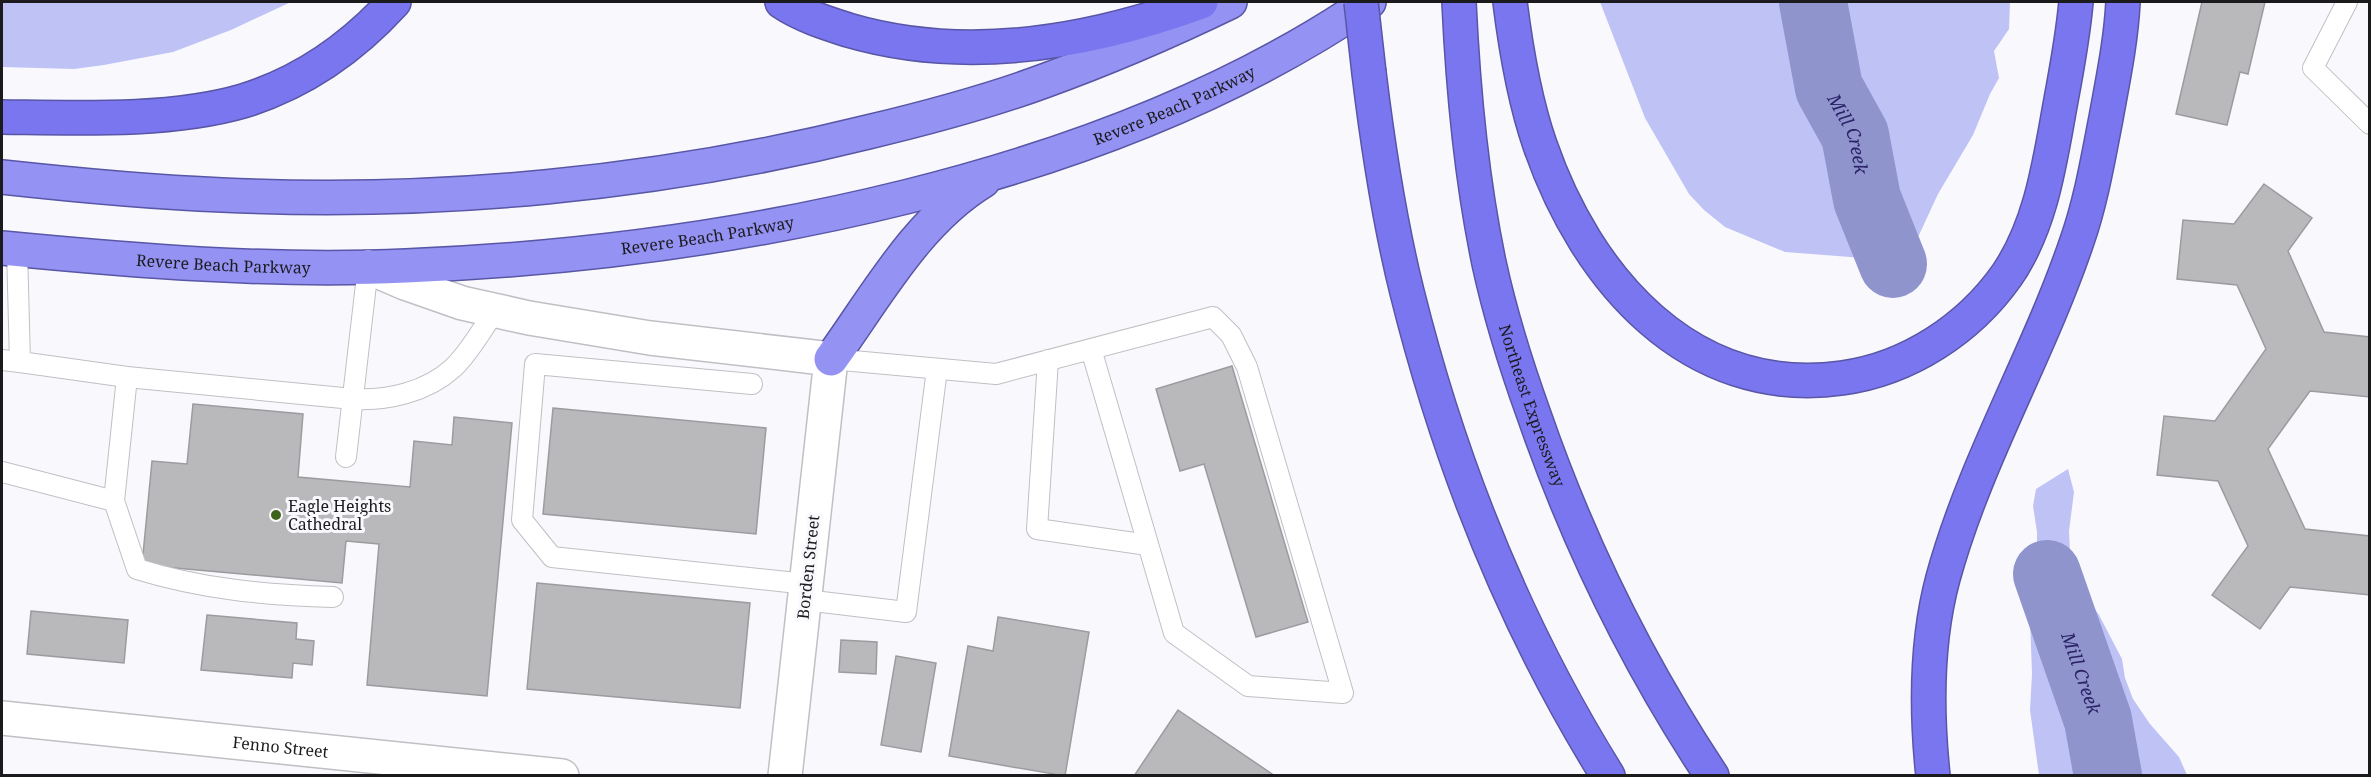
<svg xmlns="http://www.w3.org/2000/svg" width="2371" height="777" viewBox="0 0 2371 777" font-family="'Noto Serif',serif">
	<rect width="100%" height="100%" fill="#f9f9fd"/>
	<g fill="#bfc2f5">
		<path d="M2,2H291L231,30L173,52L104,65L74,69L2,67Z"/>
		<path d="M1600,2H2010L2009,29L1994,51L1999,78L1990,94L1973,135L1938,194L1919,235L1910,247L1891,256L1863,258L1785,252L1725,227L1704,210L1689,194L1645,118Z"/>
		<path d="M2068,469L2074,492L2069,531L2071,574L2099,615L2122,659L2125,678L2133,699L2150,724L2179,757L2187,775H2039L2030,710L2032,674L2030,618L2037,550V532L2033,506L2036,489Z"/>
	</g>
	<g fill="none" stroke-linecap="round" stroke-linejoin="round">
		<g stroke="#9094cd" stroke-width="68">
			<path id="s1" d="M1813,2L1829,88L1855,135L1867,199L1893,264"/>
			<path id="s2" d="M2047,574L2098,720L2108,776"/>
		</g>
	</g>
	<g fill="#b9b9bc" stroke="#9b9c9f" stroke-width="1.5">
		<path d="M2202,2H2265L2248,74L2240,72L2227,125L2176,114Z"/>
		<path d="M2264,184L2312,218L2288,251L2324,332L2370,337V397L2310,391L2268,449L2305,529L2370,536V595L2290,587L2260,629L2212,595L2248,546L2218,481L2157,475L2164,416L2215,421L2266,349L2237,285L2177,279L2183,220L2234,224Z"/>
		<path d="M1232,366L1308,622L1256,637L1204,464L1180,471L1156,389Z"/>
		<path d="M193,404L303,414L298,477L410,487L414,441L452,445L454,417L512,423L487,696L367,685L379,544L346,541L342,583L142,565L152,461L187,464Z"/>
		<path d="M553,408L766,428L756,534L543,514Z"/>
		<path d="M537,583L750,603L740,708L527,689Z"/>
		<path d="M31,611L128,620L124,663L27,654Z"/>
		<path d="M207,615L297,623L296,639L314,641L312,665L293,663L292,678L201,670Z"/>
		<path d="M998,617L1089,632L1065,776L949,756L968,646L993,651Z"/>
		<path d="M841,640L877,642L876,674L839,672Z"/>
		<path d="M896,656L936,663L921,752L881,745Z"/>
		<path d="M1178,710L1275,776H1134Z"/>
	</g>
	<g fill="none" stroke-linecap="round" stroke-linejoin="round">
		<defs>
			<g id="service">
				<path d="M2347,2L2313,68L2370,124"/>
				<path d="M17,249L20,362L127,377L353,399C387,401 427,392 453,368C470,352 482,329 495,311"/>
				<path d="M831,359L996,374L1213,317L1231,335L1247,367L1343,693L1248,686L1174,633L1091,349"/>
				<path d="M2,360L20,362"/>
				<path d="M1048,360L1037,529L1148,545"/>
				<path d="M127,377L114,501L137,569C201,589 266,595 333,597"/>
				<path d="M752,384L535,364L522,520L552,557L807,584"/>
				<path d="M346,457L368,267"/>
				<path d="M2,472L114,501"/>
				<path d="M805,600L906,612L937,369"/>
			</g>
			<path id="minor" d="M368,267L405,283L462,303L529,318L650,338L831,359L785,776"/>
			<g id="tertiary">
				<path id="s3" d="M2,718L562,776"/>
			</g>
			<g id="trunk">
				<path d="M2,177C75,185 148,192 222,195C438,205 659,184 868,132C927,118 987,102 1044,81C1108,58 1170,31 1230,2"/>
				<path id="s4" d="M2,248C136,261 271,272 406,266C722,253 1105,182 1369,2"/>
				<path d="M831,359C876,297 916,222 983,181"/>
			</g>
			<g id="motorway">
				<path d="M782,2C801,15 826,23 848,30C964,64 1089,43 1201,2"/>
				<path id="s5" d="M1459,2C1463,89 1471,177 1489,263C1500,314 1516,365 1534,415C1578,542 1637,663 1712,776"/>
				<path d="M1510,2C1516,50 1524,99 1540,145C1586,278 1689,399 1842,378C1908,369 1969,329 2007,275C2042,224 2050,160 2061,100C2067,68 2073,35 2076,2"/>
				<path d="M1369,73C1378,147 1389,220 1407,292C1449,461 1515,627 1608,776"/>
				<path d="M2,117C77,118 171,122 243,101C302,83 353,47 394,2"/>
				<path d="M1933,776C1926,710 1926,641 1943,578C1975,461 2038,356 2077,241C2091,201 2098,159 2106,118C2113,79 2121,41 2123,2"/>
			</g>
		</defs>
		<use href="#service" stroke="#c0c0c4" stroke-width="22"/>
		<use href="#minor" stroke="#c0c0c4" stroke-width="36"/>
		<use href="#tertiary" stroke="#c0c0c4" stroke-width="36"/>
		<use href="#trunk" stroke="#5956a6" stroke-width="36"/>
		<use href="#motorway" stroke="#5956a6" stroke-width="36"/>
		<use href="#service" stroke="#fff" stroke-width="20"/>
		<use href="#minor" stroke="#fff" stroke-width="33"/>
		<use href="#tertiary" stroke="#fff" stroke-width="33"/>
		<use href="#trunk" stroke="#9492f3" stroke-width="33"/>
		<use href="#motorway" stroke="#7a76f0" stroke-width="33"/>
		<defs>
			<path id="motorway-bridge" d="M1361,2L1369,73"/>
		</defs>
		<use href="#motorway-bridge" stroke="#5956a6" stroke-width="36" stroke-linecap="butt"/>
		<use href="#motorway-bridge" stroke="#7a76f0" stroke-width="33"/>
	</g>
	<circle fill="#40631a" stroke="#f9f9fd" stroke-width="2" cx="276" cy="515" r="6"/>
	<g text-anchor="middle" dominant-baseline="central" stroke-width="6" stroke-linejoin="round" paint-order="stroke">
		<g font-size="16" fill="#1b1b1d" stroke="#f9f9fd">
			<text stroke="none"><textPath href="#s4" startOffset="1194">Revere Beach Parkway</textPath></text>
			<text stroke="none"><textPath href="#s4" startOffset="708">Revere Beach Parkway</textPath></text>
			<text stroke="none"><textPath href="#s4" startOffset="222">Revere Beach Parkway</textPath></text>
			<text stroke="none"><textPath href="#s5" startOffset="412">Northeast Expressway</textPath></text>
			<text transform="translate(808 567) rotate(-84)">Borden Street</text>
			<text stroke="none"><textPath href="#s3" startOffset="280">Fenno Street</textPath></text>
		</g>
		<g font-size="16" fill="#1b1b1d" stroke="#f9f9fd" text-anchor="start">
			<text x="288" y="506">Eagle Heights<tspan x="288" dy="18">Cathedral</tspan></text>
		</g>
		<g font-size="18" font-style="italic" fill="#2a2367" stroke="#f9f9fd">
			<text stroke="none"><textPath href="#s1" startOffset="138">Mill Creek</textPath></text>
			<text stroke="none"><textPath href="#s2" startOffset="105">Mill Creek</textPath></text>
		</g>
	</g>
	<rect width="2371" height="777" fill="none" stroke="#1b1b1d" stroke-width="6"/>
</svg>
